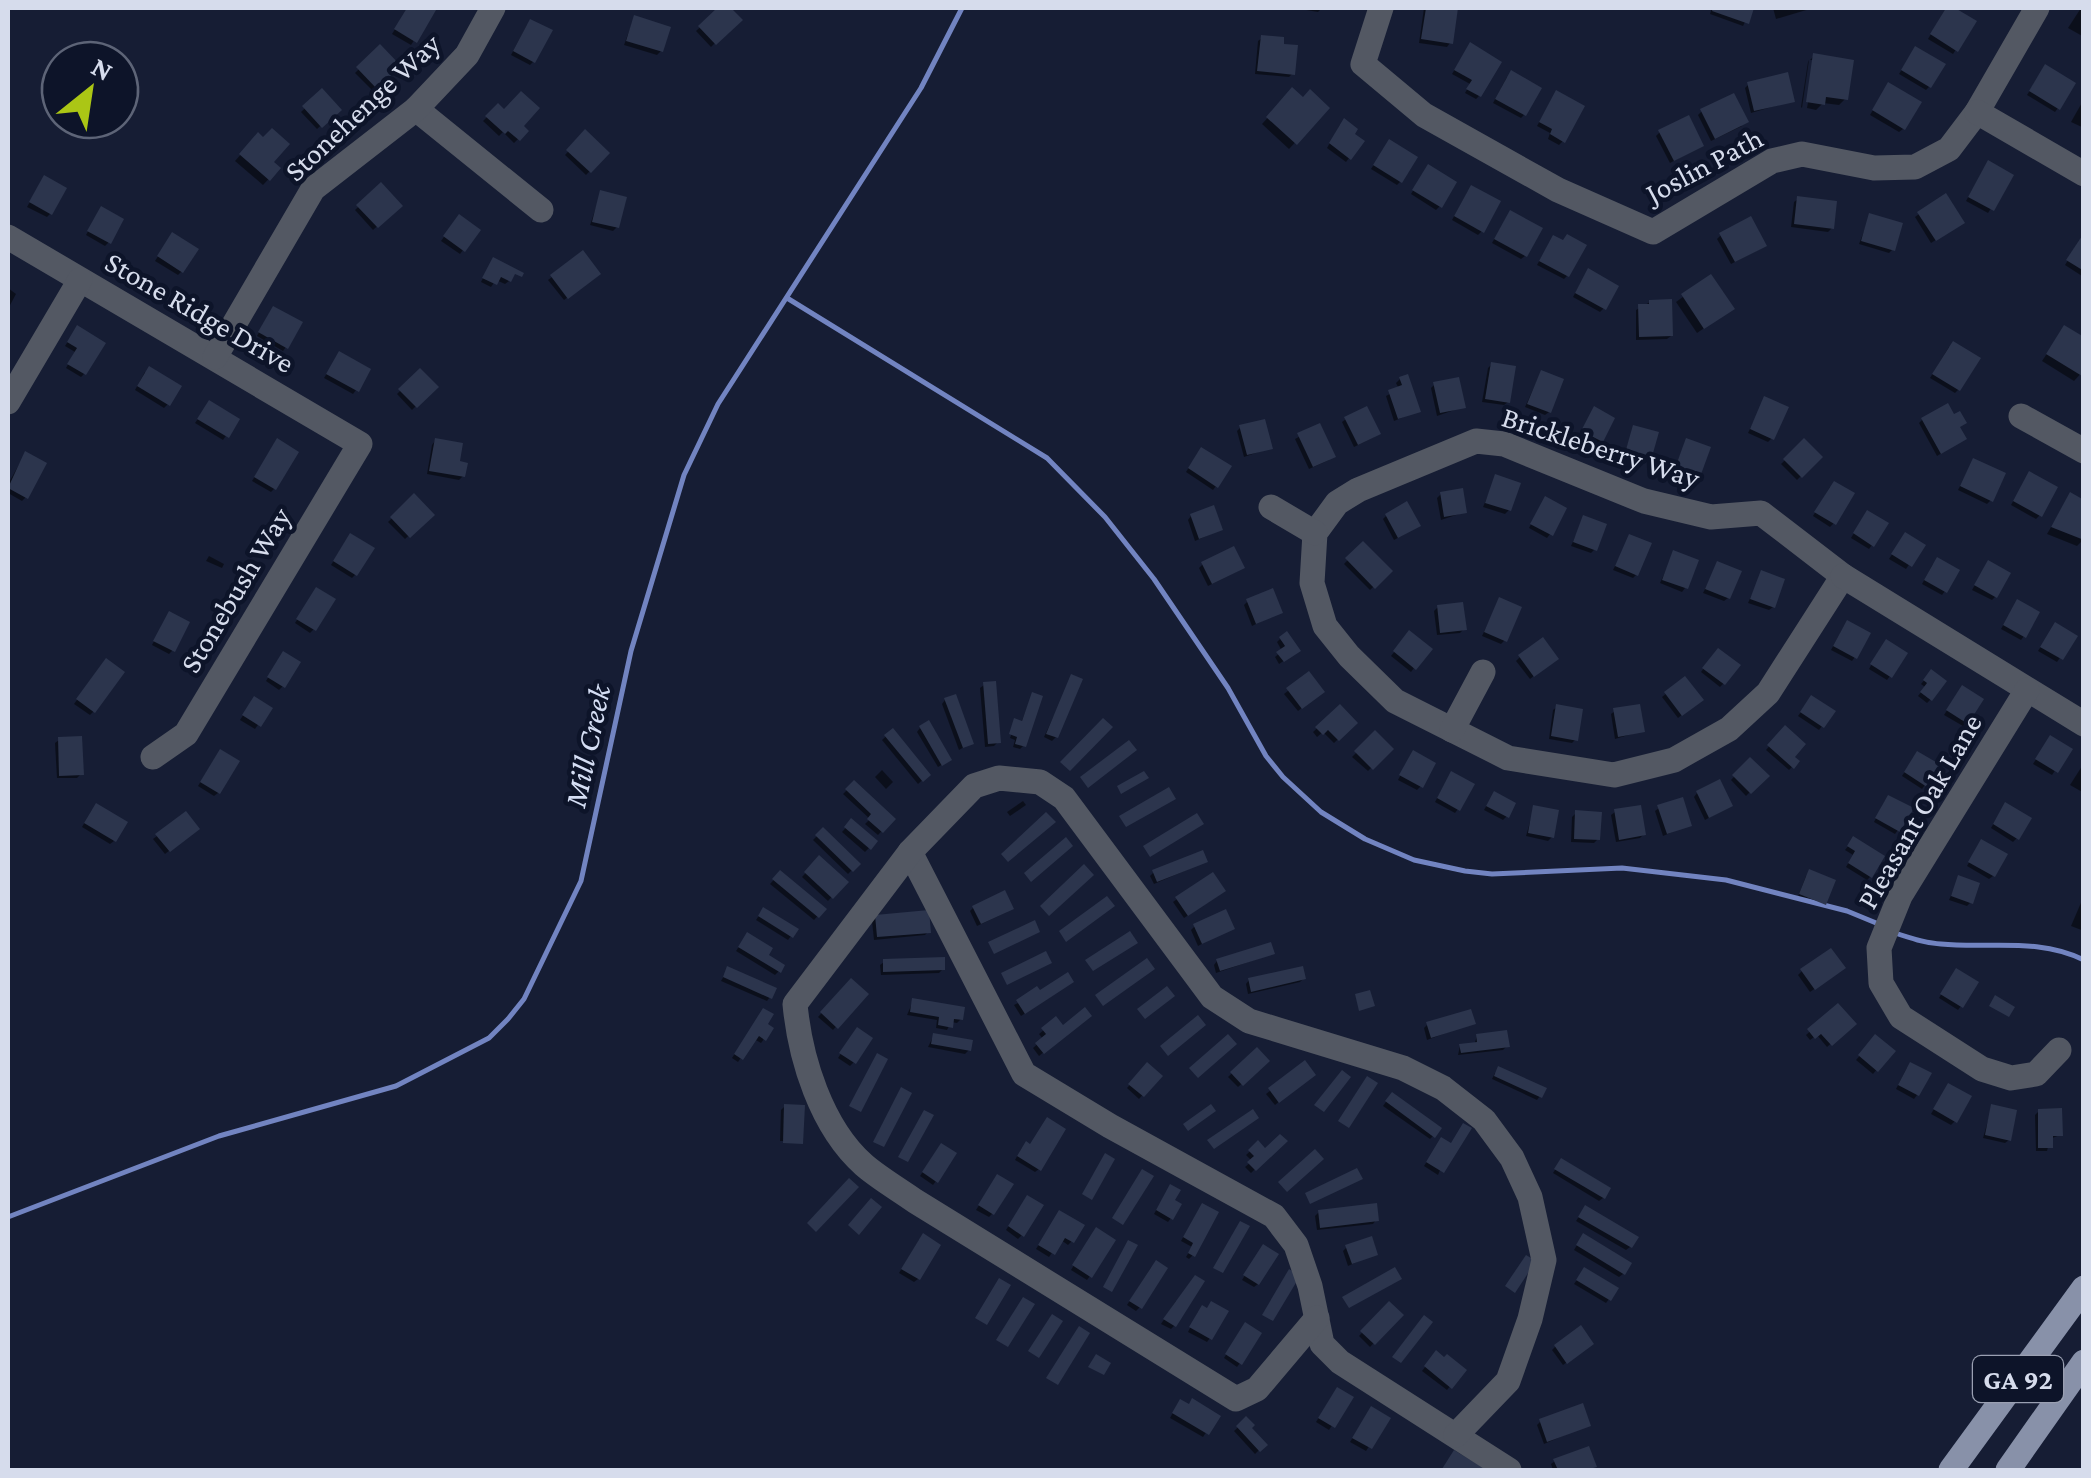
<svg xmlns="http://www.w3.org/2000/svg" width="2091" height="1478" viewBox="0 0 2091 1478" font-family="'Crimson Pro',serif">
	<rect width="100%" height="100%" fill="#161d34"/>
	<g fill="#0007">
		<path d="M408,8H427L433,11L411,45L392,34Z"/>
		<path d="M721,8H728L739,19L711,47L696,31Z"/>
		<path d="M1295,8H1322L1318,12Z"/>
		<path d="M1424,8H1456L1450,43L1447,47L1419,43Z"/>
		<path d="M1712,8H1752L1743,26L1710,14Z"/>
		<path d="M1773,8H1813L1776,19Z"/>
		<path d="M1950,8L1974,22L1953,54L1928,39L1945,10Z"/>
		<path d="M2081,8H2084V37L2068,28Z"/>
		<path d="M634,18L661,51L657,55L624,45Z"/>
		<path d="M527,25L533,62L530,65L511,55Z"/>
		<path d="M1262,38L1281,46L1292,74L1289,77L1255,74L1258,41Z"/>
		<path d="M380,48L397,66L372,90L355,73Z"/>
		<path d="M1467,49L1479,96L1476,99L1465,93L1470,84L1452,74Z"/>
		<path d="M1912,53L1929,87L1926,90L1899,74Z"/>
		<path d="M1814,56L1845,99L1839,105L1823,103L1816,110L1807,108L1815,60H1810Z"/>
		<path d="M1809,60L1802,108L1801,107L1808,62Z"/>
		<path d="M2042,71L2058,108L2055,112L2027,95Z"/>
		<path d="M1507,77L1524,115L1521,118L1493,103Z"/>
		<path d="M1749,84L1792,101L1751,113L1745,88Z"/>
		<path d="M1885,89L1903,129L1899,132L1870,115Z"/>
		<path d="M1292,91L1303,100L1327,108L1289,149L1262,124Z"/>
		<path d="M322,92L338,110L317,129L301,112Z"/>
		<path d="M1553,97L1563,141L1559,145L1548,139L1550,133L1537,126Z"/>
		<path d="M2084,99V128L2071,122Z"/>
		<path d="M498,106L526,131L514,143L503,132L499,136L483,121Z"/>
		<path d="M1702,111L1742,126L1711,141L1698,115Z"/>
		<path d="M1340,125L1349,158L1346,162L1327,148Z"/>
		<path d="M1660,132L1701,146L1670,163L1656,136Z"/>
		<path d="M585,133L607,153L586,175L565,155Z"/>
		<path d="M258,135L271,163L278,169L263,185L235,161Z"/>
		<path d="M1386,146L1400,182L1397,185L1371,169Z"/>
		<path d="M1985,167L2011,176L1988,213L1966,201Z"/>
		<path d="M1425,171L1440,206L1436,210L1411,194Z"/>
		<path d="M41,182L50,214L47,217L27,207Z"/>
		<path d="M381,186L399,206L373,230L355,210Z"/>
		<path d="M1468,191L1482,231L1478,235L1452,220Z"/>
		<path d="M601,193L617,227L613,231L590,225Z"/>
		<path d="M1798,199L1832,228L1828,232L1791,227L1794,202Z"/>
		<path d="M98,213L109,242L105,246L86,235Z"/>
		<path d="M1919,214L1958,226L1931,243L1915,217Z"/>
		<path d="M1870,216L1893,249L1889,253L1859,244Z"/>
		<path d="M1507,217L1525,256L1521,259L1492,243Z"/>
		<path d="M456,220L463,250L460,254L441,241Z"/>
		<path d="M2084,234V274L2082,276L2065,265Z"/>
		<path d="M1721,235L1760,249L1731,264L1717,239Z"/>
		<path d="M169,239L182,271L178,275L155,261Z"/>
		<path d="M1550,242L1567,276L1564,279L1537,265Z"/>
		<path d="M490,264L509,281L505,284L496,280L491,287L481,282Z"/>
		<path d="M1585,275L1604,308L1600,312L1573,297Z"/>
		<path d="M552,277H594L564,300L548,280Z"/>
		<path d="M1710,277L1725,314L1697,333L1676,302Z"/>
		<path d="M8,288L16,294L8,309Z"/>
		<path d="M1650,302L1671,336L1667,339L1636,340V310Z"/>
		<path d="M270,312L286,347L283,351L257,336Z"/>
		<path d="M2064,328L2084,340V370L2074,381L2042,361Z"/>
		<path d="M74,332L84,374L81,377L66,368L75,352L65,346Z"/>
		<path d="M1949,347L1958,390L1955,393L1930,378Z"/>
		<path d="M339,354L356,390L353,394L324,378Z"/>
		<path d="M1491,365L1508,402L1504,405L1482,402L1488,368Z"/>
		<path d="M420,371L435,387L412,410L397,394Z"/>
		<path d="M145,372L168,404L164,408L135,390Z"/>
		<path d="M1541,372L1549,412L1545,415L1525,407Z"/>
		<path d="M1400,379L1418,411L1394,421L1386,396L1399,389L1396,383Z"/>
		<path d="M1435,384L1463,407L1437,416L1431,388Z"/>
		<path d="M1765,399L1772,438L1768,442L1748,433Z"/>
		<path d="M206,407L237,420L223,440L195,423Z"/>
		<path d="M1594,409L1601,441L1597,444L1579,435Z"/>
		<path d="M1346,419L1374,437L1354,447L1342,422Z"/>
		<path d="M1922,420L1960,426V442L1937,456L1919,423Z"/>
		<path d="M1319,426L1329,460L1309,469L1295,439Z"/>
		<path d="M1240,428L1270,448L1244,457L1237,431Z"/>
		<path d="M1634,428L1648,459L1645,463L1623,457Z"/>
		<path d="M435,441L457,463L463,476L459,480L427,474L432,445Z"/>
		<path d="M1686,441L1698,475L1695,479L1673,472Z"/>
		<path d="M1804,442L1820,457L1797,480L1781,464Z"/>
		<path d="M274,445V489L271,492L252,481Z"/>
		<path d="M1198,453L1216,486L1213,490L1186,472Z"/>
		<path d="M25,454L26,497L22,501L8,493V484Z"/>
		<path d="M1973,461L1991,500L1987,504L1958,490Z"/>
		<path d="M1496,477L1509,510L1505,514L1483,507Z"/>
		<path d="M2026,478L2040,515L2036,519L2011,505Z"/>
		<path d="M1830,487L1834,523L1830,527L1813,516Z"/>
		<path d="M1441,494L1465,512L1441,520L1437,498Z"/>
		<path d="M2070,495L2084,502L2083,540L2077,546L2047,534Z"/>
		<path d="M414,497L431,515L405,539L388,522Z"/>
		<path d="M1542,503L1550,534L1547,538L1529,528Z"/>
		<path d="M1191,516L1220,530L1195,541L1188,520Z"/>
		<path d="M1386,516L1414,529L1394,540L1383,519Z"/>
		<path d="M1864,516L1872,545L1869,549L1851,538Z"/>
		<path d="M1584,518L1595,549L1591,553L1571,546Z"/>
		<path d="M1630,537L1636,575L1633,578L1613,570Z"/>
		<path d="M347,539L355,575L352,578L331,565Z"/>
		<path d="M1902,539L1922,546L1906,569L1889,559Z"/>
		<path d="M1363,544L1390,571L1370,590L1344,564Z"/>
		<path d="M1674,553L1685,588L1682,592L1660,583Z"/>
		<path d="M209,556L224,564L222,568L206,561Z"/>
		<path d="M1203,564L1238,571L1208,586L1199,568Z"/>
		<path d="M1718,564L1728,598L1724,601L1703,593Z"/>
		<path d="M1933,564L1945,591L1942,595L1922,584Z"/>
		<path d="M1985,567L1995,597L1992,600L1972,590Z"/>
		<path d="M1762,573L1773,607L1769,610L1748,603Z"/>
		<path d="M313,594L314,629L310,633L295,623Z"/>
		<path d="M1499,600L1505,640L1501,644L1482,636Z"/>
		<path d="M1247,602L1280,612L1252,626L1244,605Z"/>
		<path d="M2014,606L2024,636L2021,640L2001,629Z"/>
		<path d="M1438,607L1464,629L1460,633L1437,635L1434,611Z"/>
		<path d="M166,618L172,651L169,654L152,645Z"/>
		<path d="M1844,626L1855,657L1852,661L1831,650Z"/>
		<path d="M2052,629L2074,637L2057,662L2038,651Z"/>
		<path d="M1406,637L1414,668L1411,672L1391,656Z"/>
		<path d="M1280,639L1294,654L1279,664L1275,657L1282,651L1277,642Z"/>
		<path d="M1882,646L1890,676L1887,680L1869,669Z"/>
		<path d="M1714,654L1724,683L1720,687L1701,672Z"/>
		<path d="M1520,657L1552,662L1530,679L1516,661Z"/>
		<path d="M280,658L283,686L279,690L266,681Z"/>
		<path d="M102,665L93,712L90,715L74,704Z"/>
		<path d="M1931,672L1930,700L1927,703L1918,696L1925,687L1921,684Z"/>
		<path d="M1309,674L1319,695L1298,711L1284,694Z"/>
		<path d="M1072,677L1056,737L1052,741L1044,737Z"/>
		<path d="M1684,679L1697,703L1678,718L1662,697Z"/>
		<path d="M984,685L998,742L994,746L985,747L980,688Z"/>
		<path d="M1959,691L1966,723L1963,726L1944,715Z"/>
		<path d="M1032,695L1023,746L1020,749L1013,747L1015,740L1010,738L1016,722L1021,723Z"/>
		<path d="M945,700L971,743L959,750L942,704Z"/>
		<path d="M1808,702L1822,726L1819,730L1798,716Z"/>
		<path d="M251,703L269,709L255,729L240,720Z"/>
		<path d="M1340,707L1355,723L1334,743L1323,732L1317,737L1313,732Z"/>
		<path d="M1557,707L1576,739L1572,743L1549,739L1553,710Z"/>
		<path d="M1615,711L1642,731L1615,739L1611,714Z"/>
		<path d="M920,728L945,763L938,767L917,732Z"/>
		<path d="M1785,728L1792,757L1797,762L1789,770L1766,750Z"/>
		<path d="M892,731L928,775L918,784L882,740Z"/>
		<path d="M1375,734L1390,749L1368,771L1352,757Z"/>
		<path d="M59,740L81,774L77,778H57L55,743Z"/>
		<path d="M2047,742L2069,750L2052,775L2033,764Z"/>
		<path d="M217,755L218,793L214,796L198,786Z"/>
		<path d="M1410,757L1421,786L1417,790L1398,780Z"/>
		<path d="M1914,758L1925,785L1922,789L1902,776Z"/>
		<path d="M1750,760L1766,776L1746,796L1731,780Z"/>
		<path d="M2084,763V793L2070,785Z"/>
		<path d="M882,770L893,782L886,789L875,777Z"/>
		<path d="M1448,778L1458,809L1455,813L1435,802Z"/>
		<path d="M854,783L893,819L878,835L865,824L870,819L843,794Z"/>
		<path d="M1697,793L1730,806L1705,820L1694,797Z"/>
		<path d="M1491,798L1507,816L1503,820L1484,810Z"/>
		<path d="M1023,801L1026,805L1010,816L1007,812Z"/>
		<path d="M1885,801L1898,830L1895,834L1874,822Z"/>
		<path d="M1534,808L1552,837L1548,841L1526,836Z"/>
		<path d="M1659,808L1689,825L1663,836L1655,811Z"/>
		<path d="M2002,809L2017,838L2013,842L1991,828Z"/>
		<path d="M92,810L114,841L110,844L82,827Z"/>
		<path d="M1615,812L1643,835L1640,838L1616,842L1611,815Z"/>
		<path d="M1576,813L1598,839L1594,843L1571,842L1572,817Z"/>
		<path d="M851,822L875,842L865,852L842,832Z"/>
		<path d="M823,830L858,864L848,874L813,840Z"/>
		<path d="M193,832L165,854L153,839L157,836Z"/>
		<path d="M1854,839L1870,877L1867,880L1846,867L1853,855L1845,850Z"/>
		<path d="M1978,846L1993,876L1989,879L1967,866Z"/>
		<path d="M819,858L845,882L828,901L802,877Z"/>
		<path d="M1205,862L1154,884L1150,876L1154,872Z"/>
		<path d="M780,873L824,909L814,920L770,884Z"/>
		<path d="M1806,876L1824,903L1821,907L1798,897Z"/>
		<path d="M1959,878L1971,902L1967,906L1949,900Z"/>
		<path d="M1219,895L1184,918L1173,902L1177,899Z"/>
		<path d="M2083,898H2084V931L2071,926Z"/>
		<path d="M973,908L1007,912L977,926L970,911Z"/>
		<path d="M760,914L791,936L788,940L756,920Z"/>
		<path d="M876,917L928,932L925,935L874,940L872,921Z"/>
		<path d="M1194,927L1232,928L1198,946L1191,930Z"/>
		<path d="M744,939L779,971L775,975L736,951Z"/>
		<path d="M1272,954L1216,973L1214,965L1217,961Z"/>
		<path d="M884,962L943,969L939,973L881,975L880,965Z"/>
		<path d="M728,969L770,997L767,1001L721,981Z"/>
		<path d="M1802,971L1839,972L1810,992L1798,975Z"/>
		<path d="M1953,975L1961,1006L1958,1010L1939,998Z"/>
		<path d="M1303,979L1300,982L1248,994L1246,984L1249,980Z"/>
		<path d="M852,981L866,994L833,1030L818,1017Z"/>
		<path d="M1068,985L1021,1016L1014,1005L1039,993Z"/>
		<path d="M913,1001L961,1019L957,1023L951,1022L947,1030L936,1028L937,1020L907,1015Z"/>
		<path d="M1838,1006L1853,1024L1827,1047L1817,1035L1810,1040L1806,1035Z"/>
		<path d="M760,1015L764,1039L761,1043L754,1039L738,1062L732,1058Z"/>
		<path d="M1088,1016L1039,1056L1033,1048L1043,1039L1039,1034L1056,1020L1062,1028Z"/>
		<path d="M1473,1023L1427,1040L1424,1028L1428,1024Z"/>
		<path d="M854,1034V1062L850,1066L838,1058Z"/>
		<path d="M934,1035L969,1050L965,1054L928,1047Z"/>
		<path d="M1477,1036L1507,1046L1503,1050L1458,1055L1460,1046L1474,1045Z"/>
		<path d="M1876,1037L1892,1051L1873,1074L1856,1060Z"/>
		<path d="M1257,1050L1267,1061L1238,1087L1228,1077Z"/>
		<path d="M1304,1064L1309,1078L1275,1105L1266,1094Z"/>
		<path d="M1147,1066L1159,1076L1139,1099L1127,1088Z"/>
		<path d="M1907,1068L1917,1095L1914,1099L1896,1089Z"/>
		<path d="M1495,1073L1540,1096L1537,1100L1492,1079Z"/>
		<path d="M1945,1090L1955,1121L1951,1125L1931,1114Z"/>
		<path d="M1388,1099L1433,1136L1430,1139L1383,1106Z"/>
		<path d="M785,1106L801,1141H780L781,1110Z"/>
		<path d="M1992,1107L2009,1140L2005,1143L1983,1138Z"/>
		<path d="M2039,1111L2060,1135L2050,1139L2047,1151H2036L2035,1115Z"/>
		<path d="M1284,1141L1251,1173L1245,1167L1252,1161L1246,1155L1258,1144L1265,1152Z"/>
		<path d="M1438,1144L1450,1146L1438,1175L1424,1166Z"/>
		<path d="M1030,1147L1039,1169L1035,1172L1015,1160L1022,1148Z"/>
		<path d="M938,1149L936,1181L933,1185L920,1176Z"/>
		<path d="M1558,1165L1608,1189L1603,1198L1599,1201L1553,1173Z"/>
		<path d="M994,1181L992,1214L989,1217L976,1210Z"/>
		<path d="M1167,1191L1172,1201L1171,1218L1168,1222L1154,1214Z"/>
		<path d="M1024,1202L1022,1235L1018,1239L1006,1230Z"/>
		<path d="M1199,1209L1193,1255L1189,1259L1186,1257L1192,1247L1181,1241Z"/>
		<path d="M1319,1212L1376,1220L1373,1224L1317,1230L1315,1216Z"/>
		<path d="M1582,1212L1635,1238L1630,1247L1626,1250L1576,1221Z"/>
		<path d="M1056,1217L1072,1241L1068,1245L1061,1240L1049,1257L1036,1249Z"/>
		<path d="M1093,1234L1090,1276L1087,1280L1071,1270Z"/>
		<path d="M919,1240L918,1279L914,1282L899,1273Z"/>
		<path d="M1580,1240L1629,1264L1623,1274L1619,1277L1574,1250Z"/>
		<path d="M1347,1247L1375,1254L1348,1266L1343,1251Z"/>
		<path d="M1260,1251L1258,1284L1254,1287L1242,1280Z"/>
		<path d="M1152,1266L1140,1307L1136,1311L1127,1305Z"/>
		<path d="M1581,1274L1609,1299L1606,1303L1574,1284Z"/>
		<path d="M1176,1301L1174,1326L1171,1329L1161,1324Z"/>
		<path d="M1389,1304L1400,1315L1370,1347L1359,1336Z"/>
		<path d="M1198,1312L1210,1338L1207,1342L1188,1332Z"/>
		<path d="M1242,1329L1240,1363L1237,1367L1224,1358Z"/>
		<path d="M1555,1347H1588L1563,1365L1552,1350Z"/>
		<path d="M1436,1353L1464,1370L1447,1390L1422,1371Z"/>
		<path d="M1334,1393L1350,1398L1329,1430L1316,1422Z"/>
		<path d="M1177,1405L1217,1416L1203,1437L1170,1418Z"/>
		<path d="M1368,1413L1387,1419L1366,1451L1350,1442Z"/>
		<path d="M1246,1420L1249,1428L1264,1445L1255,1454L1234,1431Z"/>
		<path d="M1540,1422L1588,1425L1544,1444L1537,1425Z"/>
		<path d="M1555,1461L1594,1466L1588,1470H1553L1551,1464Z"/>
	</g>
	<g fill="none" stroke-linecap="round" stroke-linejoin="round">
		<g stroke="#7284c1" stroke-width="5">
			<path d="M787,298L1047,458L1105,517L1154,579L1228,688L1266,756L1283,777L1321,812L1365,839L1414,860L1465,871L1492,874L1622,868L1726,880L1847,911L1881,925"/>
			<path d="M1895,933C1910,938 1925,943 1941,944C1989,949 2038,937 2084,960"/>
			<path d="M8,1217L219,1136L396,1086L489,1038L508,1019L524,999L581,881L631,651L684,475L718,404L921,88L962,8"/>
		</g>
	</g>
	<g fill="#2c354d">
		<path d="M407,8L436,10L417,43L394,29Z"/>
		<path d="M717,8H731L743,20L716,45L698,26Z"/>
		<path d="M1426,8H1458L1453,44L1421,39Z"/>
		<path d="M1713,8H1754L1749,24L1712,11Z"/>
		<path d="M1946,8H1955L1977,21L1958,52L1930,34Z"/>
		<path d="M634,15L671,27L663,52L626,41Z"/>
		<path d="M530,19L553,30L535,63L513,51Z"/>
		<path d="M1261,35L1284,37V44L1298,45L1295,75L1257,71Z"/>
		<path d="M1470,42L1502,62L1481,97L1466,89L1472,80L1454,70Z"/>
		<path d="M380,44L401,66L377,89L356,67Z"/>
		<path d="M1915,46L1946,64L1931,88L1901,70Z"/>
		<path d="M1813,53L1854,60L1848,100L1826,97L1825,105L1806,102Z"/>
		<path d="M2045,64L2076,83L2060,110L2029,91Z"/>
		<path d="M1511,70L1542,88L1526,116L1495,99Z"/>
		<path d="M1788,72L1795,102L1754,111L1747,82Z"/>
		<path d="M1888,82L1922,102L1905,130L1872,110Z"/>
		<path d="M1292,87L1303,97L1310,89L1330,108L1297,145L1266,117Z"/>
		<path d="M322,88L342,110L322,128L302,106Z"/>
		<path d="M1556,90L1585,106L1565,143L1550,134L1552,129L1539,122Z"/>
		<path d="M521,91L540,108L524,126L529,131L520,141L508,131L505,134L485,116L498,103L504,109Z"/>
		<path d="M1734,93L1749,122L1715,139L1700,109Z"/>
		<path d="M1689,115L1704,146L1674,161L1658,130Z"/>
		<path d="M1344,118L1358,129L1355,134L1365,141L1351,160L1329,143Z"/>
		<path d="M272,128L290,144L274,162L281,168L270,181L239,154L258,132L263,137Z"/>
		<path d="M585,129L610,153L591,173L566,150Z"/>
		<path d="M1389,139L1418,157L1402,183L1373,165Z"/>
		<path d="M1988,160L2014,175L1994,211L1968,197Z"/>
		<path d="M1428,164L1457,182L1442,208L1412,190Z"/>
		<path d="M44,175L67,188L52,215L29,202Z"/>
		<path d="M381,182L403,206L378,228L356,205Z"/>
		<path d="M1471,185L1501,201L1484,233L1454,216Z"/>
		<path d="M600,190L627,197L619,228L592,222Z"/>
		<path d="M1946,193L1965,223L1936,241L1917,212Z"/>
		<path d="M1797,196L1837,201L1834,229L1794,224Z"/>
		<path d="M101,206L124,219L111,244L87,231Z"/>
		<path d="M1510,210L1543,228L1527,257L1494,239Z"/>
		<path d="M1869,213L1903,223L1895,251L1861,241Z"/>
		<path d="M459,214L481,230L465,252L443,236Z"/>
		<path d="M1751,216L1767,246L1735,262L1719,233Z"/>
		<path d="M172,232L199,249L183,273L157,256Z"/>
		<path d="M2084,233V271L2066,260Z"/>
		<path d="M1567,234L1587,245L1569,277L1539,261L1553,235L1563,240Z"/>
		<path d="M583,250L601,274L568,299L550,275Z"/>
		<path d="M493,257L524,273L522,277L515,274L511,282L501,277L497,285L482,278Z"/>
		<path d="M1588,268L1619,286L1606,310L1575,293Z"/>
		<path d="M1711,274L1735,309L1704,329L1681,294Z"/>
		<path d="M1672,299L1673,336L1639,337L1638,304H1649V300Z"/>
		<path d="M273,306L303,322L288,349L258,332Z"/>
		<path d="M77,325L106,343L86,375L67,364L77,348L67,342Z"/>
		<path d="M2064,325L2084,337L2082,376L2046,354Z"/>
		<path d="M1953,341L1981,358L1960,391L1932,374Z"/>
		<path d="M339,351L371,369L359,392L326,374Z"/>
		<path d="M1491,362L1516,366L1510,403L1485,399Z"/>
		<path d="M149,366L182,386L170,406L137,386Z"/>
		<path d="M420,368L439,387L417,408L398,389Z"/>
		<path d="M1541,370L1564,379L1551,413L1527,404Z"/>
		<path d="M1408,374L1421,412L1398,419L1388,390L1402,385L1399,377Z"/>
		<path d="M1459,377L1466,408L1440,413L1433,382Z"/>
		<path d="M1764,396L1789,407L1774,440L1750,429Z"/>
		<path d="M209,400L240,419L229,438L197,419Z"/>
		<path d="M1948,403L1954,414L1960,411L1967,423L1960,427L1967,439L1941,454L1921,418Z"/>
		<path d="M1367,406L1381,434L1358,445L1344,417Z"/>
		<path d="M1594,406L1615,418L1603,442L1581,431Z"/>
		<path d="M1265,419L1273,449L1247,455L1239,425Z"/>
		<path d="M1320,423L1336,457L1313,467L1297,433Z"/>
		<path d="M1633,425L1659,432L1651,460L1625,453Z"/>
		<path d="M277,438L299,452L276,490L254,477Z"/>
		<path d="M435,438L463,443L460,461L468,463L465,477L429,471Z"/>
		<path d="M1686,438L1711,447L1700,477L1675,468Z"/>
		<path d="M1804,438L1823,457L1802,478L1783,459Z"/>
		<path d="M1201,447L1232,466L1218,488L1188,468Z"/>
		<path d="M25,451L47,463L28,499L8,488Z"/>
		<path d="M1973,458L2006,473L1993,502L1960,486Z"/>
		<path d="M2029,471L2058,487L2042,517L2013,501Z"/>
		<path d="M1495,474L1521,483L1511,511L1485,503Z"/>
		<path d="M1834,481L1855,493L1836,525L1814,512Z"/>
		<path d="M1463,488L1467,513L1444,517L1440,492Z"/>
		<path d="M2070,492L2084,500V540L2051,527Z"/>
		<path d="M414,493L435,515L410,538L390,517Z"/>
		<path d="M1545,496L1567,508L1553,536L1530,524Z"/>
		<path d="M1407,501L1421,526L1398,538L1385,514Z"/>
		<path d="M1214,505L1223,530L1199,539L1190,514Z"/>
		<path d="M1867,510L1889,523L1874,547L1853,533Z"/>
		<path d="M1583,515L1607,524L1597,551L1573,542Z"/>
		<path d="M1905,532L1926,545L1912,567L1891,554Z"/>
		<path d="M350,533L375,548L357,576L333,561Z"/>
		<path d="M1629,534L1652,543L1638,576L1615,566Z"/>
		<path d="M1363,541L1393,571L1375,589L1345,558Z"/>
		<path d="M1234,546L1245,568L1212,584L1201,562Z"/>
		<path d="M1673,550L1699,560L1688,589L1662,580Z"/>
		<path d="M1937,557L1960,570L1947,593L1924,580Z"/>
		<path d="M1988,560L2011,573L1997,598L1974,585Z"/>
		<path d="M1717,561L1742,571L1730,599L1705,589Z"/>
		<path d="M1761,570L1785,579L1775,608L1750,599Z"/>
		<path d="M316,587L336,599L316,631L296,619Z"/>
		<path d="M1273,588L1283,613L1256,624L1246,599Z"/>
		<path d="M1499,597L1522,607L1507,642L1484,632Z"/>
		<path d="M2017,599L2040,612L2026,638L2003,625Z"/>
		<path d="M1463,602L1467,630L1440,633L1437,605Z"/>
		<path d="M169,611L190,622L175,652L153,641Z"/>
		<path d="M1847,620L1871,633L1857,659L1833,646Z"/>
		<path d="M2055,622L2078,636L2063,660L2040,647Z"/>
		<path d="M1409,630L1433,649L1416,670L1393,651Z"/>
		<path d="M1287,631L1301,651L1284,662L1276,652L1285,646L1279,637Z"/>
		<path d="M1543,637L1559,659L1534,677L1518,655Z"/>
		<path d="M1886,639L1908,653L1892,678L1870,664Z"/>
		<path d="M1718,648L1741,665L1725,685L1702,668Z"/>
		<path d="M283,651L301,662L285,688L267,677Z"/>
		<path d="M106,658L125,672L95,713L76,699Z"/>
		<path d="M1931,669L1947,681L1932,701L1920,692L1927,683L1923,680Z"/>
		<path d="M1309,671L1325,692L1302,709L1286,688Z"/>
		<path d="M1071,674L1083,679L1058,738L1046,734Z"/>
		<path d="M1685,676L1704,700L1682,716L1664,692Z"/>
		<path d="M996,681L1001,743L988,744L983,682Z"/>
		<path d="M1962,685L1984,699L1968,724L1946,710Z"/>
		<path d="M1032,692L1043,696L1026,747L1015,744L1017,737L1009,734L1014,718L1022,721Z"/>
		<path d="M956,694L974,744L963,748L944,698Z"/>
		<path d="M1811,695L1836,711L1824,728L1800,712Z"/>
		<path d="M254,696L273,708L261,727L242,715Z"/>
		<path d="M1340,704L1358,723L1339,741L1328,730L1323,735L1315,727Z"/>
		<path d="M1556,704L1583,709L1578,741L1551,736Z"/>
		<path d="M1640,704L1645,732L1618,737L1613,708Z"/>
		<path d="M1103,718L1113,727L1070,771L1060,762Z"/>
		<path d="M929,720L952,760L942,766L919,726Z"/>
		<path d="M1785,725L1806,744L1795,757L1800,761L1794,769L1767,745Z"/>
		<path d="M893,728L931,775L923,782L884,735Z"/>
		<path d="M1375,730L1394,749L1373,770L1354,751Z"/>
		<path d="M2050,735L2073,749L2058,773L2035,759Z"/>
		<path d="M82,736L84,775L59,776L58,737Z"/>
		<path d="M1129,740L1137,750L1088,788L1080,777Z"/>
		<path d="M220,749L240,761L220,794L200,782Z"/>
		<path d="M1413,750L1436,763L1423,788L1399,775Z"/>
		<path d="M1917,751L1941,765L1927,787L1904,772Z"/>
		<path d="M1750,757L1770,776L1751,794L1732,775Z"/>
		<path d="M1144,771L1149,778L1121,794L1117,786Z"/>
		<path d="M1451,771L1475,784L1460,811L1437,798Z"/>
		<path d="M1720,779L1733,806L1709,818L1696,791Z"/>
		<path d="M854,780L896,819L883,833L867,819L871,814L845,789Z"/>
		<path d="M1169,787L1176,799L1126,827L1119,816Z"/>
		<path d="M1494,791L1516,803L1509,818L1486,806Z"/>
		<path d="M1888,795L1914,808L1900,832L1875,818Z"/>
		<path d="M1683,797L1692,826L1667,834L1657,805Z"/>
		<path d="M2005,802L2032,818L2019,840L1993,824Z"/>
		<path d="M96,803L128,822L116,842L84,823Z"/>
		<path d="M1533,805L1559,810L1554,838L1528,833Z"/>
		<path d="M1641,805L1646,835L1619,840L1614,809Z"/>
		<path d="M1575,810L1602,812L1600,840L1574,839Z"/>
		<path d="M186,811L200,829L170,852L155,834Z"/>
		<path d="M1046,812L1056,822L1008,862L1001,854Z"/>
		<path d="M1197,813L1204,824L1150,857L1143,846Z"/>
		<path d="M851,818L878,841L871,850L844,827Z"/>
		<path d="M823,827L861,864L853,872L815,835Z"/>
		<path d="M1853,836L1885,856L1872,878L1848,863L1855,851L1847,846Z"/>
		<path d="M1066,837L1073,846L1031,882L1024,873Z"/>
		<path d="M1981,839L2008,854L1995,877L1968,862Z"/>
		<path d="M1203,850L1208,862L1157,882L1152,870Z"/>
		<path d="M819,855L849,882L833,899L804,872Z"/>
		<path d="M1084,864L1094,875L1049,916L1040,906Z"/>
		<path d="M1809,869L1836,880L1826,905L1799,894Z"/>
		<path d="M780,870L827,909L819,918L772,879Z"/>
		<path d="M1213,872L1226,891L1188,916L1175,897Z"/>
		<path d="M1958,875L1980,883L1973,904L1951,896Z"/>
		<path d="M1005,890L1014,909L981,924L972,906Z"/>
		<path d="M1107,896L1115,906L1066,942L1059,931Z"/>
		<path d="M763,907L799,929L793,938L758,916Z"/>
		<path d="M1226,909L1235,929L1202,944L1193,924Z"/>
		<path d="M929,910L931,933L877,937L875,915Z"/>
		<path d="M1035,920L1040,932L994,954L988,942Z"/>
		<path d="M1130,931L1138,943L1093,971L1085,960Z"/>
		<path d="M747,932L773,948L769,955L785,965L781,973L738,947Z"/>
		<path d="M1271,942L1275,954L1220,971L1216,959Z"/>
		<path d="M1831,948L1846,968L1815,990L1800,969Z"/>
		<path d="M1046,951L1052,963L1007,985L1001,973Z"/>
		<path d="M945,957V970L883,972V959Z"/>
		<path d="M1147,958L1155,969L1103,1006L1095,995Z"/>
		<path d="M727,966L777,988L772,999L723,977Z"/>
		<path d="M1303,966L1306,979L1251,992L1248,978Z"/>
		<path d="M1956,968L1979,982L1963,1008L1940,994Z"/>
		<path d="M1068,972L1074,982L1025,1014L1016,1000L1037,986L1040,990Z"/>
		<path d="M851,978L869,994L838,1029L820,1012Z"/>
		<path d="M1167,986L1175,996L1145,1019L1137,1009Z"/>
		<path d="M1370,990L1375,1006L1359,1011L1355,994Z"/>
		<path d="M1995,995L2015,1007L2009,1017L1989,1006Z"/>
		<path d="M912,998L965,1007L963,1020L954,1019L953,1028L938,1025L939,1017L910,1012Z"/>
		<path d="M1838,1003L1857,1024L1832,1046L1821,1034L1815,1039L1807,1029Z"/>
		<path d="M1085,1007L1092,1016L1044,1054L1035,1043L1046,1034L1041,1028L1056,1016L1063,1025Z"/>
		<path d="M763,1008L774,1014L768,1024L774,1028L766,1041L759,1036L743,1060L734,1054Z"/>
		<path d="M1471,1009L1476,1024L1431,1038L1426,1022Z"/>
		<path d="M1198,1015L1206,1025L1168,1056L1160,1046Z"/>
		<path d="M857,1027L873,1038L856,1064L839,1053Z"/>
		<path d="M1507,1030L1510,1047L1461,1053L1459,1044L1477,1042L1476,1034Z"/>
		<path d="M933,1033L973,1040L971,1051L931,1044Z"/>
		<path d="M1228,1034L1237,1044L1198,1078L1189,1068Z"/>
		<path d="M1875,1034L1896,1051L1878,1072L1858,1055Z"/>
		<path d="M1257,1047L1270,1061L1243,1086L1230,1072Z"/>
		<path d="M877,1053L888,1059L861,1112L849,1106Z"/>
		<path d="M1305,1060L1316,1075L1279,1103L1268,1088Z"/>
		<path d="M1147,1062L1163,1076L1144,1097L1128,1084Z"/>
		<path d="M1910,1062L1932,1073L1919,1096L1898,1085Z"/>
		<path d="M1498,1066L1547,1088L1542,1098L1494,1076Z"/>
		<path d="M1342,1070L1351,1077L1324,1112L1314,1105Z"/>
		<path d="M1367,1076L1378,1083L1349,1128L1338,1121Z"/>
		<path d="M1948,1083L1972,1096L1957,1123L1933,1109Z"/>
		<path d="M901,1087L912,1093L884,1147L873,1142Z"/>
		<path d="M1392,1092L1442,1128L1435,1138L1385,1101Z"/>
		<path d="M784,1104L805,1105L803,1144L783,1143Z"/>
		<path d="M1211,1104L1216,1111L1188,1131L1183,1124Z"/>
		<path d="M1991,1104L2017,1110L2011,1141L1985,1135Z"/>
		<path d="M2062,1108L2063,1136H2053V1148H2038V1109Z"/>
		<path d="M1253,1109L1259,1118L1214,1149L1207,1140Z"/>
		<path d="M924,1110L934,1115L908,1162L898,1157Z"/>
		<path d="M1047,1117L1066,1129L1041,1171L1017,1156L1026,1141L1030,1144Z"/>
		<path d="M1463,1123L1472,1128L1444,1173L1426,1162L1441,1137L1451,1143Z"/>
		<path d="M1280,1134L1288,1141L1256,1171L1247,1162L1254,1156L1248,1150L1258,1140L1265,1148Z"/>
		<path d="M941,1143L957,1153L938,1183L922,1172Z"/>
		<path d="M1315,1149L1324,1159L1287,1192L1278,1182Z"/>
		<path d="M1105,1153L1115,1159L1092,1200L1082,1194Z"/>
		<path d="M1561,1158L1611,1188L1605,1199L1554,1169Z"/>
		<path d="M1357,1168L1363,1179L1310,1204L1305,1193Z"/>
		<path d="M1142,1169L1154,1176L1123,1225L1112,1218Z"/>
		<path d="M997,1174L1014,1184L994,1215L978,1205Z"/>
		<path d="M849,1178L859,1187L816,1232L807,1223Z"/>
		<path d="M1170,1184L1181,1190L1175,1200L1182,1204L1173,1220L1156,1210Z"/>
		<path d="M1027,1195L1044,1205L1024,1237L1008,1226Z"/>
		<path d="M871,1198L882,1207L859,1235L848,1225Z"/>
		<path d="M1202,1203L1219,1212L1195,1257L1188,1253L1193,1243L1183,1237Z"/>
		<path d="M1377,1203L1379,1221L1320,1228L1318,1210Z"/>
		<path d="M1585,1205L1639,1237L1632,1248L1578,1217Z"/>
		<path d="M1059,1210L1085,1225L1074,1243L1065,1238L1055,1255L1038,1245Z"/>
		<path d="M1240,1221L1250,1226L1223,1273L1213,1268Z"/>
		<path d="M1096,1227L1116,1240L1092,1278L1072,1265Z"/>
		<path d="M923,1233L941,1245L920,1280L901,1269Z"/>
		<path d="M1583,1233L1632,1263L1625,1275L1576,1245Z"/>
		<path d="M1372,1236L1378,1255L1352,1264L1345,1245Z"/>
		<path d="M1128,1240L1138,1245L1112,1292L1103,1287Z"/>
		<path d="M1263,1244L1279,1254L1259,1285L1243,1275Z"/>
		<path d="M1526,1255L1536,1261L1515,1293L1505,1286Z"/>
		<path d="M1156,1260L1168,1268L1142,1309L1129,1301Z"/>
		<path d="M1395,1267L1402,1279L1349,1308L1342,1297Z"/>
		<path d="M1584,1267L1619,1288L1611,1301L1576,1280Z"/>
		<path d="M1289,1269L1300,1276L1273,1321L1262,1315Z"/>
		<path d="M1195,1275L1205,1281L1176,1327L1163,1319Z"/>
		<path d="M999,1278L1011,1285L987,1325L975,1318Z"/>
		<path d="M1023,1297L1035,1304L1008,1347L996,1340Z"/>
		<path d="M1211,1301L1229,1311L1212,1340L1189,1327L1202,1305L1207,1308Z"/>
		<path d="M1389,1301L1404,1315L1375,1345L1360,1331Z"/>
		<path d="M1052,1314L1063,1321L1039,1358L1028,1351Z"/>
		<path d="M1424,1315L1433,1322L1401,1363L1392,1357Z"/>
		<path d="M1245,1322L1262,1333L1242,1365L1225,1354Z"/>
		<path d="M1581,1325L1594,1344L1567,1364L1554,1345Z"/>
		<path d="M1079,1326L1090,1333L1058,1385L1046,1378Z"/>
		<path d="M1436,1350L1444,1357L1447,1354L1467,1370L1452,1389L1424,1366Z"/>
		<path d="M1096,1354L1111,1363L1104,1375L1088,1367Z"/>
		<path d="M1337,1387L1354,1397L1335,1428L1318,1418Z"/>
		<path d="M1192,1398L1221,1416L1209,1435L1172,1413L1180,1399L1189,1404Z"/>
		<path d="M1583,1403L1591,1426L1547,1442L1539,1419Z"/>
		<path d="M1371,1406L1391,1418L1372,1449L1352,1438Z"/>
		<path d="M1246,1416L1255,1425L1252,1428L1268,1445L1260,1452L1236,1426Z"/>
		<path d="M1589,1446L1597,1467L1586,1470H1558L1553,1459Z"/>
		<path d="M1454,1450L1487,1470H1445L1442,1469Z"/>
	</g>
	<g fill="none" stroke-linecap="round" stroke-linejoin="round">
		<g stroke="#535863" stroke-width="25">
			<path d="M1381,8L1363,64L1424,115L1558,190L1653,232L1772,161L1802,154L1874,168L1915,167L1949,149L1977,112L2037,8"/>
			<path d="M416,109L541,210"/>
			<path d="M1977,112L2084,174"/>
			<path d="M8,237L360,444L186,734L153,757"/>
			<path d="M215,357L313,189L416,109L467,55L493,8"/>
			<path d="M8,402L80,280"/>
			<path d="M2021,416L2084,451"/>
			<path d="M1476,441L1504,444L1644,501L1711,517L1761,513L1843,576L1768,693L1729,729L1674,760L1614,775L1508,758L1395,701L1349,656L1325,626L1312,583L1315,533L1337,503L1358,490Z"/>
			<path d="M1271,507L1315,533"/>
			<path d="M1843,576L2084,724"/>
			<path d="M2027,690L1900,896L1879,948L1881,983L1901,1017L1982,1069L2011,1078L2036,1074L2059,1050"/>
			<path d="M1452,730L1483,672"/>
			<path d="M910,852L1024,1074L1110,1126L1274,1216L1296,1245L1310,1286L1322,1344L1340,1362L1509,1470"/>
			<path d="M1317,1318L1257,1389L1236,1399L915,1201C898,1189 879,1178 864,1165C821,1127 800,1058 795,1004L910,852L974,786L999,778L1040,782L1064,798L1212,997L1249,1021L1403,1068L1443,1088L1484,1120L1512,1158L1530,1197L1544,1260L1530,1319L1508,1381L1456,1435"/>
		</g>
		<g stroke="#8891a9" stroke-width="25">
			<path d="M1951,1470L2084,1288"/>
			<path d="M2008,1470L2084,1362"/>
		</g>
	</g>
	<g text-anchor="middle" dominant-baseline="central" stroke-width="9" stroke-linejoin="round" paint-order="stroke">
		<rect fill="#0d1429" stroke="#9aa0b2" stroke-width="2.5" x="1973" y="1356" width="90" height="46" rx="8"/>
		<g font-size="28" font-weight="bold" fill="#d6dcec">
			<text x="2018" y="1379">GA 92</text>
		</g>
		<g font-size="30" fill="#d6dcec" stroke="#0d1429">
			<text transform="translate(362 107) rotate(-43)">Stonehenge Way</text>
			<text transform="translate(1704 165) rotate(-28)">Joslin Path</text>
			<text transform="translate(200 312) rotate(30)">Stone Ridge Drive</text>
			<text transform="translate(1601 447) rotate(18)">Brickleberry Way</text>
			<text transform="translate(235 590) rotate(-59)">Stonebush Way</text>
			<text transform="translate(1919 811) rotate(-60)">Pleasant Oak Lane</text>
		</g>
		<g font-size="32" font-style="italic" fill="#d5def4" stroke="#0d1429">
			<text transform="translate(587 746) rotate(-78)">Mill Creek</text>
		</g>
	</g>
	<rect width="2091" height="1478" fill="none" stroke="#d6dcec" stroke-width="20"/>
	<g transform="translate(90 90) rotate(30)"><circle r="48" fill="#0d1429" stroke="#5d6477" stroke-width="2.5"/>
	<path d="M0-8L18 38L0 25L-18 38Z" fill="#abc615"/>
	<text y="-15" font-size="28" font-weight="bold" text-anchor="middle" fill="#d6dcec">N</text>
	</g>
</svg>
